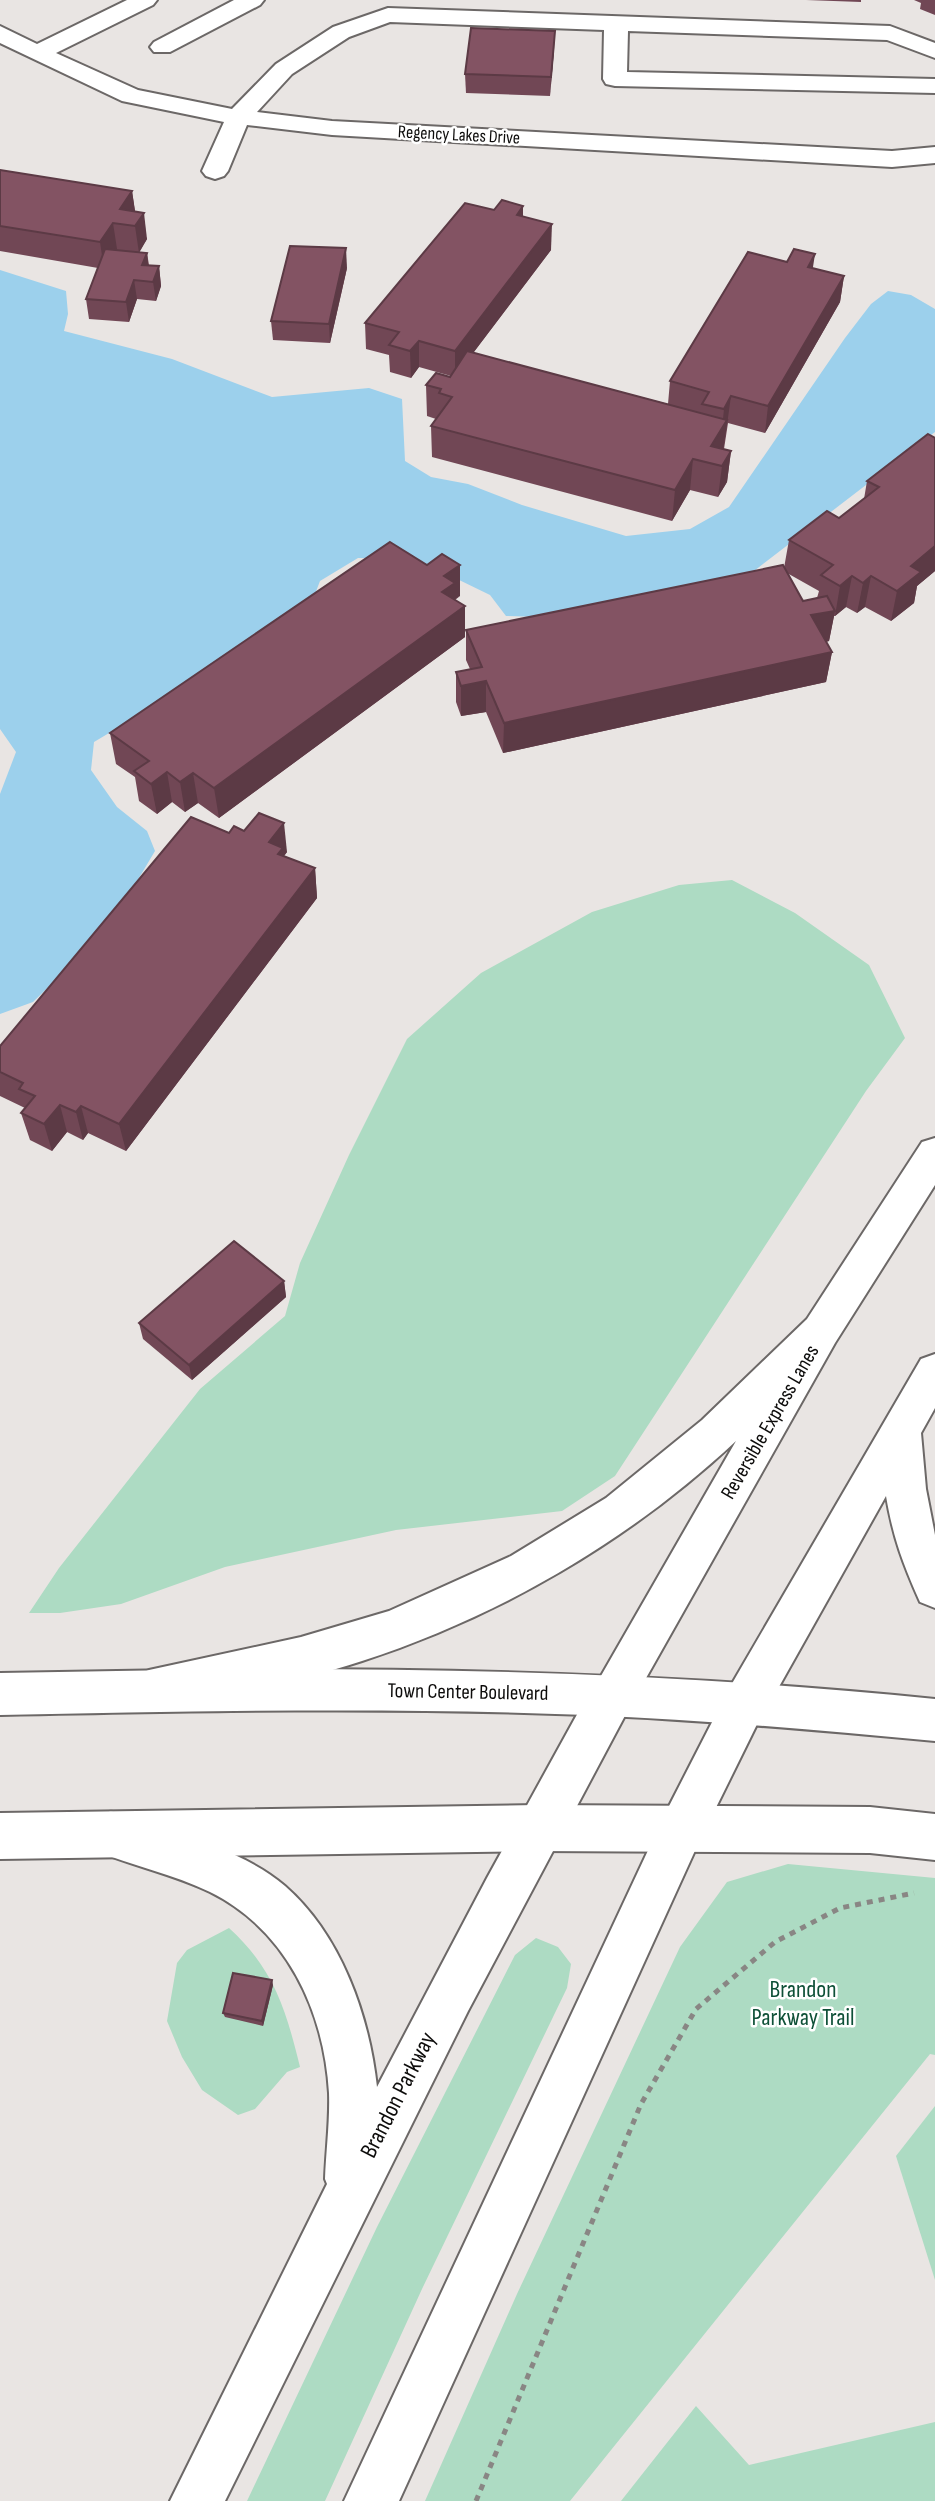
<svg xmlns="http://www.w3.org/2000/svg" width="935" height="2501" viewBox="0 0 935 2501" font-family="'Sofia Sans Condensed',sans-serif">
	<rect width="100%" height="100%" fill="#e9e5e3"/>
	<g fill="#addbc3">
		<path d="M732,880L795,913L869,965L905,1038L866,1091L615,1476L562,1511L396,1530L225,1567L121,1604L60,1613H29L59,1568L200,1389L285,1316L300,1263L349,1155L407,1039L481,973L592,912L679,885Z"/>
		<path d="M788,1864L935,1878V2055L930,2054L570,2501H425L517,2294L680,1947L727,1882Z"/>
		<path d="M229,1928C274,1969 286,2010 300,2067L287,2072L255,2109L238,2115L202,2090L182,2057L167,2021L177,1963L187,1950Z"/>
		<path d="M536,1938L558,1947L571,1964L567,1988L422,2289L325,2501H247L377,2227L515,1955Z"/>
		<path d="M935,2106V2280L896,2156Z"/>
		<path d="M696,2406L749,2465L935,2422V2501H621Z"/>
	</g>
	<path fill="#9cd0ec" d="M0,270L66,291L68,314L64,331L172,359L272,397L369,388L402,399L405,461L431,477L468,484L522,505L626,536L690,529L729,507L845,338L871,304L888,291L911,295L935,309V432L754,571L571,618L506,616L490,595L416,559L358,558L320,581L312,602L193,683L94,742L91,770L117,807L147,831L155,851L130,893L71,965L33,1002L0,1014V794L16,752L0,729Z"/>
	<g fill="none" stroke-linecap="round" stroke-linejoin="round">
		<defs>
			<g id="minor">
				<path d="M127,0H157L153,5L56,53L138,90L232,109L276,64L333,27L388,8L890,26L935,43V58L887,40L628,31L627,72L935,79V93L615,86L606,84L603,79L604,30L390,22L349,37L292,74L257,112L332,121L892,151L935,147V163L892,167L332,135L247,125L228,171L224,176L215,179L206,176L202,171L224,122L122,101L0,43V26L37,44Z"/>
				<path d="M234,0H264L260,5L170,52H154L150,47L154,42Z"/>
				<path d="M234,1669C469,1668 702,1675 935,1699V1741C819,1730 703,1720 587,1715C391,1707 196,1711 0,1715V1673Z"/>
				<path d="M537,1805L870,1807L935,1814V1860L870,1853L537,1851L0,1859V1813Z"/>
			</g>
			<g id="major">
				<path d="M612,1674L628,1680L634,1695L628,1710L468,2011L225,2501H170L327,2184L325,2179C326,2151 330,2122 329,2093C324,2011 287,1930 210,1892C173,1874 132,1866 94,1850L87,1834L94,1818C98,1816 104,1812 109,1812C119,1810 163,1827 175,1832C213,1845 255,1860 285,1886C341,1935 369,2015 377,2087L487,1878L596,1680Z"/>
				<path d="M746,1681L762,1687L768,1702L698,1844L399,2501H344L666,1812L730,1687Z"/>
			</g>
			<g id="highway">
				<path d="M935,1138V1185L835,1343L628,1710L612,1716L596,1710L590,1695L736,1441C629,1541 500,1616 362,1661C292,1684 220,1696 149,1712L133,1706L127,1691L133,1676L149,1670L301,1637L389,1611L511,1556L606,1498L702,1420L807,1319L922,1142Z"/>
				<path d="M935,1354V1408L921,1433L926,1489L935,1535V1608L920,1602C903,1564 893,1537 886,1496L762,1717L746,1723L730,1717L724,1702L730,1687L921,1359Z"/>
			</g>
		</defs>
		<use href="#minor" stroke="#6c6867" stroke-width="4"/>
		<use href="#major" stroke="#6c6867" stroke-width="4"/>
		<use href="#highway" stroke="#6c6867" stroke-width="4"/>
		<path stroke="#898684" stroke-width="5" stroke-dasharray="6 6" stroke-linecap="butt" d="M476,2501L641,2104L696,2009L775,1942L840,1908L914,1893"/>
		<use href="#minor" fill="#fff" fill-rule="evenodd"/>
		<use href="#major" fill="#fff" fill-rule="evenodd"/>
		<use href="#highway" fill="#fff" fill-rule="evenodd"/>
	</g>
	<g fill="#714755" fill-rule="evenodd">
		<path d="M806,0H861V2Z"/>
		<path d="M914,0H935V15L920,9L921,3Z"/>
		<path d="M554,50L550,96L466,93L465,74Z"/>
		<path d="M0,170L132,191L135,212L147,239L139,252L147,253L149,265L159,266L161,286L156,301L137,299L129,322L89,319L86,299L98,268L0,251Z"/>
		<path d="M523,206V216L551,250L473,353L668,404L670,381L813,268L844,276L840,302L765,433L728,423L724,449L731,451L727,482L718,497L690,490L672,521L432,457L431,426L436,419L427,416L426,385L451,376L419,367L411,378L390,372L389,355L366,349L365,323L494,210Z"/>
		<path d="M347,268L330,343L273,340L271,321Z"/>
		<path d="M935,438V571L917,586L914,603L891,621L865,607L857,613L846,607L835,616H834L829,641L826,642L832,652L826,682L503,753L486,712L461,716L456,702V672L470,669L466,660V630L784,568L789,540L839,518L864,499L867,481ZM787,573L819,591L817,598L803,601Z"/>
		<path d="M460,596L455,600L465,606V637L219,818L198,803L185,812L172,802L157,814L139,801L135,777L116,764L110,733Z"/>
		<path d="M229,833L287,852L284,856L315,868L317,898L126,1151L88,1133L83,1140L67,1132L52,1151L30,1140L21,1113L25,1108L0,1096V1046Z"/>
		<path d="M284,1281L286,1297L192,1380L143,1339L139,1323Z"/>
		<path d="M273,1985L263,2026L225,2017L223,2013Z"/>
	</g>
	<g fill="#5c3a45">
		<path d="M555,31L554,50L550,96L551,77Z"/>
		<path d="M132,191L136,217L120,209Z"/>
		<path d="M523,206V232L517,215Z"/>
		<path d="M144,213L147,239L139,253L135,226Z"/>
		<path d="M113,223L117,249L104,269L100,242Z"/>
		<path d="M552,224L551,250L455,377V351Z"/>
		<path d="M346,248L347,268L330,343L329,324Z"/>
		<path d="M147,253L149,272L142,265Z"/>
		<path d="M815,254L811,280L808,267Z"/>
		<path d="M159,266L161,286L156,301L153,282Z"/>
		<path d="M844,276L840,302L765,433L768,406Z"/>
		<path d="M134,280L137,299L129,322L126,302Z"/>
		<path d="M419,341V367L411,378L410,351Z"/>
		<path d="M731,396L727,425L723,451L711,446L722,429L724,409Z"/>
		<path d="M731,451L727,482L718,497L722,466Z"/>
		<path d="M693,459L690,490L672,521L675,490Z"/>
		<path d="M935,546V571L917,586L914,603L891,621L897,591L911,566Z"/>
		<path d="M460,565V596L455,599V614L465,606V637L219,818L214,788L442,592L444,576Z"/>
		<path d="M852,576L846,607L835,616L840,586Z"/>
		<path d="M871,576L865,607L857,613L863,583Z"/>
		<path d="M835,611L829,641L805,646L811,615Z"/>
		<path d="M832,652L826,682L503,753L504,723Z"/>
		<path d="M486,681V712L461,716V686Z"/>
		<path d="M167,772L172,802L157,814L151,784Z"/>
		<path d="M193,773L198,803L185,812L180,782Z"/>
		<path d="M284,823L287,852L272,871L269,842Z"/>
		<path d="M315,868L317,898L126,1151L119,1124Z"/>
		<path d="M60,1105L67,1132L52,1151L44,1124Z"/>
		<path d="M81,1106L88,1133L83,1140L76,1112Z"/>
		<path d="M284,1281L286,1297L192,1380L189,1365Z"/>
		<path d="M272,1980L273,1985L263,2026L262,2021Z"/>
	</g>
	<g fill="#835363" stroke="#5c3a45" stroke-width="2">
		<path d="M471,28L555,31L551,77L465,74Z"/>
		<path d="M0,170L132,191L120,209L144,213L135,226L113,223L100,242L0,226Z"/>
		<path d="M502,200L523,206L517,215L552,224L455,351L419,341L410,351L389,345L399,332L365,323L465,203L494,210Z"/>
		<path d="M290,246L346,248L329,324L271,321Z"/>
		<path d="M105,249L147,253L142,265L159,266L153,282L134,280L126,302L86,299Z"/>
		<path d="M794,249L815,254L808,267L844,276L768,406L731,396L724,409L702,404L709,392L670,381L748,252L787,262Z"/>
		<path d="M467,351L727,420L711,446L731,451L722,466L693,459L675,490L431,426L452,397L439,393L441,389L426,385L436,373L450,377Z"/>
		<path d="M928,434L935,438V546L911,566L921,572L897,591L871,576L863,583L852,576L840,586L821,575L833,565L789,540L827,511L839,518L879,487L867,481Z"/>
		<path d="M390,542L427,565L442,554L460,565L444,576L455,583L442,592L465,606L214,788L193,773L180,782L167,772L151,784L134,771L149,761L110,733Z"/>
		<path d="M783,565L803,601L827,596L835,611L811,615L832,652L504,723L486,681L461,686L456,672L482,667L466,630Z"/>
		<path d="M259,813L284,823L269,842L283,848L278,854L315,868L119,1124L81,1106L76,1112L60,1105L44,1124L21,1113L35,1096L19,1089L23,1083L0,1072V1046L191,817L229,833L234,826L244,831Z"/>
		<path d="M234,1241L284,1281L189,1365L139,1323Z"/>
		<path d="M233,1973L272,1980L262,2021L223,2013Z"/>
	</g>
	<g text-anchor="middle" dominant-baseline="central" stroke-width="5" stroke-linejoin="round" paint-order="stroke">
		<g font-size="18" fill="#0d0c0b" stroke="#fff">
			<text transform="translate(459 135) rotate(3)">Regency Lakes Drive</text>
		</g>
		<g font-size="21" fill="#0d0c0b" stroke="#fff">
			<text transform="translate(770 1422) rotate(-60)">Reversible Express Lanes</text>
			<text transform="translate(468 1692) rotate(1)">Town Center Boulevard</text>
		</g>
		<g font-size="24" fill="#0e5037" stroke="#fff">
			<text x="803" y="1989">Brandon<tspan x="803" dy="28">Parkway Trail</tspan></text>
		</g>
		<g font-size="24" fill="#0d0c0b" stroke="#fff">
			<text transform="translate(398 2095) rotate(-63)">Brandon Parkway</text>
		</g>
	</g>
</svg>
